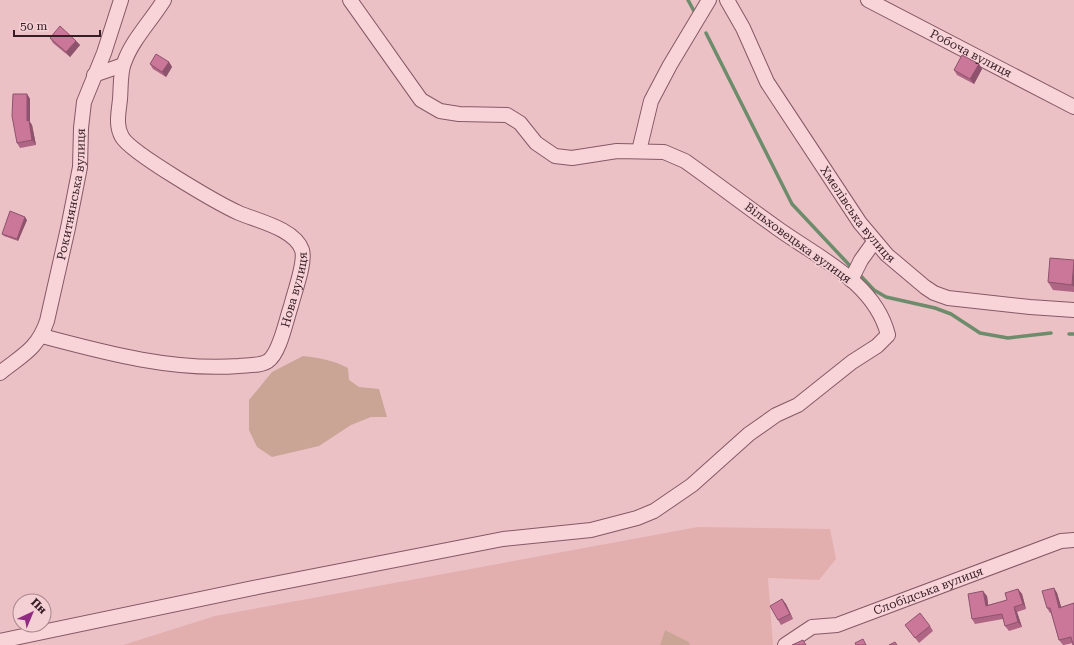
<svg xmlns="http://www.w3.org/2000/svg" width="1074" height="645" viewBox="0 0 1074 645" font-family="'Roboto Serif',serif">
	<rect width="100%" height="100%" fill="#ecc1c6"/>
	<path fill="#e2aeae" d="M698,527L830,529L836,559L819,580L768,578L773,645H690L689,642L665,630L660,645H123L215,616Z"/>
	<g fill="#caa495">
		<path d="M303,356C319,358 333,360 348,368L349,380L359,387L379,389L387,417H371L351,425L319,446L272,457L257,447L249,430V400L272,372Z"/>
		<path d="M665,630L689,642L690,645H660Z"/>
	</g>
	<g fill="none" stroke-linecap="round" stroke-linejoin="round">
		<g stroke="#6d8c6b" stroke-width="3.5">
			<path d="M688,0L695,13"/>
			<path d="M706,33L792,204L853,269"/>
			<path d="M858,273L874,290L886,297L935,308L951,314L980,333L1008,338L1051,333"/>
			<path d="M1069,334H1074"/>
		</g>
		<defs>
			<g id="minor">
				<path id="s1" d="M727,0L743,28L767,82L860,223L887,255L925,287L934,293L948,298L1030,307L1074,310"/>
				<path id="s2" d="M868,0L1074,107"/>
				<path d="M94,75L123,65"/>
				<path d="M639,151L651,101L670,65L709,0"/>
				<path d="M851,280L861,260L874,242"/>
				<path id="s3" d="M42,336C106,353 172,371 239,366C247,365 261,366 268,361C280,353 286,320 291,306C294,293 306,262 302,250C295,229 258,221 239,213C219,204 131,153 122,137C115,125 119,111 120,99C121,88 120,73 124,63C132,40 151,21 164,0"/>
				<path id="s4" d="M0,373C22,355 37,350 47,321L68,228L80,167L81,128L84,102L104,53L121,0"/>
				<path d="M0,641L258,587L503,539L591,530L637,518L654,511L692,485L749,434L776,415L798,405L852,362L877,346L888,335C875,282 817,257 777,228C746,206 716,183 685,161L664,152L617,151L572,158L555,156L536,143L520,123L507,115L459,114L440,111L421,100L350,0"/>
				<path id="s5" d="M785,645L812,627L837,625L1061,541L1074,540"/>
			</g>
		</defs>
		<use href="#minor" stroke="#855966" stroke-width="16"/>
		<use href="#minor" stroke="#f8d3d8" stroke-width="14"/>
	</g>
	<g fill="#ae6684">
		<path d="M50,38L76,41L80,45L70,57L53,43Z"/>
		<path d="M169,62L172,67L166,77L153,69L150,64Z"/>
		<path d="M979,64L982,69L974,84L957,75L954,70Z"/>
		<path d="M27,94L30,99V122L32,125L36,145L20,148L17,143Z"/>
		<path d="M27,220L18,241L4,236L2,234Z"/>
		<path d="M1074,260V292L1053,290L1048,282Z"/>
		<path d="M1054,588L1057,593L1061,607L1074,603L1073,643L1064,645H1063L1059,640L1051,613H1050L1047,608Z"/>
		<path d="M1018,589L1022,594L1026,609L1017,612L1022,627L1009,631L1005,626L1003,619L975,624L972,619L987,596L988,605L1007,600Z"/>
		<path d="M782,599L786,604L793,619L781,625L778,620Z"/>
		<path d="M905,625L930,626L933,631L919,643Z"/>
	</g>
	<g fill="#8d536c">
		<path d="M76,41L80,45L70,57L66,52Z"/>
		<path d="M169,62L172,67L166,77L162,72Z"/>
		<path d="M979,64L982,69L974,84L970,79Z"/>
		<path d="M27,94L30,99V122L32,125L36,145L32,140L27,121Z"/>
		<path d="M25,217L27,220L18,241L17,239Z"/>
		<path d="M1074,266V287L1072,285Z"/>
		<path d="M1054,588L1057,593L1063,613L1059,608Z"/>
		<path d="M1018,589L1022,594L1026,609L1023,604Z"/>
		<path d="M983,591L987,596L989,611L986,606Z"/>
		<path d="M782,599L786,604L793,619L790,614Z"/>
		<path d="M1014,607L1017,612L1022,627L1018,622Z"/>
	</g>
	<g fill="#ca779a" stroke="#8d536c">
		<path d="M60,26L76,41L66,52L50,38Z"/>
		<path d="M156,54L169,62L162,72L150,64Z"/>
		<path d="M962,55L979,64L970,79L954,70Z"/>
		<path d="M13,94H27V121L29,120L32,140L17,143L12,116Z"/>
		<path d="M10,211L25,217L17,239L2,234Z"/>
		<path d="M1050,258L1074,260L1072,285L1048,282Z"/>
		<path d="M1054,588L1059,608L1074,603V645H1073L1071,637L1059,640L1050,608H1047L1042,591Z"/>
		<path d="M1018,589L1023,604L1014,607L1018,622L1005,626L1002,614L972,619L968,594L983,591L986,606L1007,600L1005,593Z"/>
		<path d="M782,599L790,614L778,620L770,606Z"/>
		<path d="M920,613L930,626L915,638L905,625Z"/>
		<path d="M863,639L866,645H856L855,643Z"/>
		<path d="M803,640L806,645H792Z"/>
		<path d="M895,642L897,645H889Z"/>
	</g>
	<g text-anchor="middle" dominant-baseline="central" stroke-width="3.5" stroke-linejoin="round" paint-order="stroke">
		<g font-size="12" fill="#351d25" stroke="#f4d0d4">
			<text stroke="none"><textPath href="#s2" startOffset="116">Робоча вулиця</textPath></text>
			<text stroke="none"><textPath href="#s4" startOffset="201">Рокитнянська вулиця</textPath></text>
			<text stroke="none"><textPath href="#s1" startOffset="252">Хмелівська вулиця</textPath></text>
			<text transform="translate(798 243) rotate(36)">Вільховецька вулиця</text>
			<text stroke="none"><textPath href="#s3" startOffset="307">Нова вулиця</textPath></text>
			<text stroke="none"><textPath href="#s5" startOffset="155">Слобідська вулиця</textPath></text>
		</g>
	</g>
	<g transform="translate(32 613) rotate(44)"><circle r="19" fill="#f4d0d4" stroke="#a8888e"/>
	<path d="M0-3L7 15L0 10L-7 15Z" fill="#922b82"/>
	<text y="-6" font-size="11" font-weight="bold" text-anchor="middle" fill="#351d25">Пн</text>
	</g>
	<path d="M14 30v6h86v-6" fill="none" stroke="#351d25" stroke-width="2"/>
	<text x="20" y="30" font-size="12" fill="#351d25" stroke="#f4d0d4" stroke-width="3" paint-order="stroke">50 m</text>
</svg>
